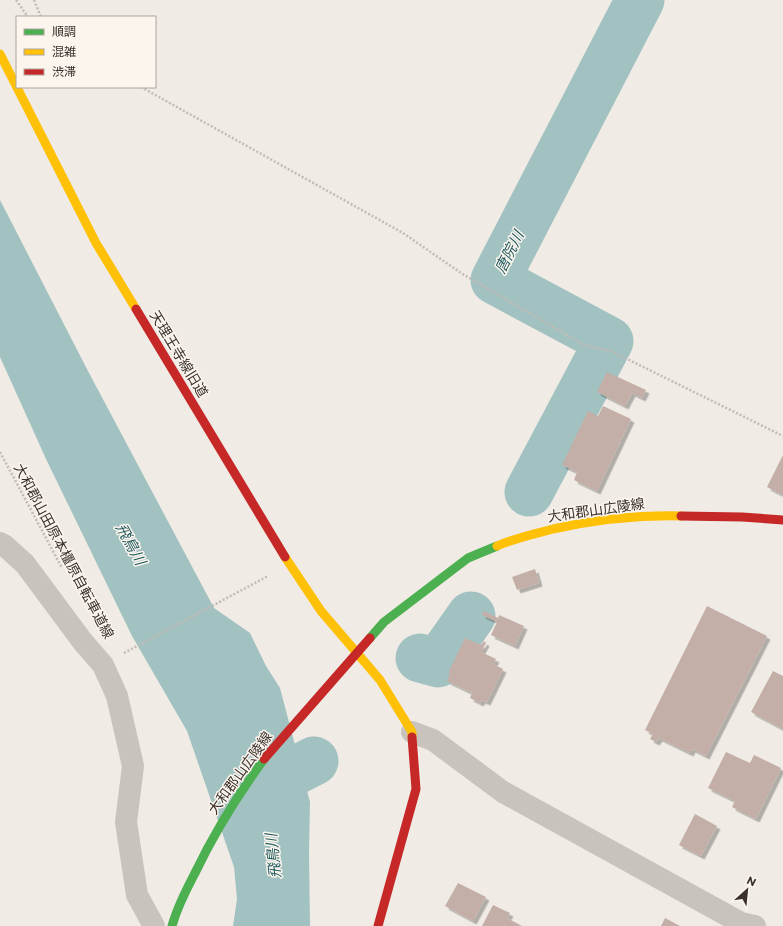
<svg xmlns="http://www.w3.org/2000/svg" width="783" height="926" viewBox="0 0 783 926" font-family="Montserrat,'Noto Sans JP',sans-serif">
	<defs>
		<filter id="shadow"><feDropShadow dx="3.5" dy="3.5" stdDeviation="0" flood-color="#0004"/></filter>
	</defs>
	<rect width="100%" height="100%" fill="#f0ebe5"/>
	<path fill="#a1c2c1" d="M0,200L89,373L214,608L250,633L266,666L280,688L310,802L309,853L310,926H233L237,899L234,867L187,731L132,636L46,459L0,357Z"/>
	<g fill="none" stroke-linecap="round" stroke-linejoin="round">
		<g stroke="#a1c2c1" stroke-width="49">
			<path d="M529,492L609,341L495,280L640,0"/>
			<path d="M420,658L438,663L471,616"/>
			<path d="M265,786L314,761"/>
		</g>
	</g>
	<g fill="#c3afa7" filter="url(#shadow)">
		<path d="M607,372L646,390L642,398L632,393L625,406L597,392Z"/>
		<path d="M603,406L631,419L597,491L574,480L577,472L562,465L588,411L598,416Z"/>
		<path d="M783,455V495L767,487Z"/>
		<path d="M535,569L539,583L517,590L512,577Z"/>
		<path d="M707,606L767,636L706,756L692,749L690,753L659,738L656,742L650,739L653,734L645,730Z"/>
		<path d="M484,611L498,618L499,615L524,626L515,646L491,635L497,622L482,615Z"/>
		<path d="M465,638L481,645L484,641L486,643L481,652L496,659L493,664L503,669L487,702L482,700L480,703L470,698L472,693L447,681L450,673H448Z"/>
		<path d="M773,671L783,676V729L751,712Z"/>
		<path d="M726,752L750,763L754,755L781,768L756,819L732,807L735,801L708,788Z"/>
		<path d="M695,814L717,826L701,856L679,845Z"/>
		<path d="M458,883L486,897L473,921L445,906Z"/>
		<path d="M493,905L510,913L507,918L522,926H482Z"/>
		<path d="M665,918L680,926H661Z"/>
	</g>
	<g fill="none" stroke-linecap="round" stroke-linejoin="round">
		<g stroke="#c2bbb6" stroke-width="2.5" stroke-dasharray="2 2" stroke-linecap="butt">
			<path d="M16,0L28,17"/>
			<path d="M34,0L41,17"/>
			<path d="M141,87L403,233L461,273L584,345L611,351L783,436"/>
			<path d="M0,452L62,568"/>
			<path d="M124,653L268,576"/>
		</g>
		<g stroke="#c9c3be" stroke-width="22">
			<path d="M0,543L4,545L25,564L83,642L103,665L117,696L133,766L126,822L137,895L154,926"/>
			<path d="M412,732L433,740L503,792L741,923L755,926"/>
		</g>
		<g stroke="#4caf50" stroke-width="9">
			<path d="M370,638L384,622L468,558L497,546"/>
			<path d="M172,926C177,908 185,892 194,875C214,833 237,796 264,759"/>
		</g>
		<g stroke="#ffc107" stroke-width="9">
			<path d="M0,54L96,243L136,309"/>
			<path d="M497,546C515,538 534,534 553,529C595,520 638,515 681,516"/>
			<path d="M285,557L321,611L380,680L412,732V737"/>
		</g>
		<g stroke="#c62828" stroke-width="9">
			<path d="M136,309L285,557"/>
			<path d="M681,516L742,517L783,520"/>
			<path d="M264,759L370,638"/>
			<path d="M378,926L416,789L412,737"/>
		</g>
	</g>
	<g text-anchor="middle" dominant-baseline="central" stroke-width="3" stroke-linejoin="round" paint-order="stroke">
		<g font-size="14" fill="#3b302b" stroke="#fbf5ee">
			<text transform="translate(179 354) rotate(59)">天理王寺線旧道</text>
			<text transform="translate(596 510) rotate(-8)">大和郡山広陵線</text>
			<text transform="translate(64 551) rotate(62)">大和郡山田原本橿原自転車道線</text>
			<text transform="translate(240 773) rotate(-54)">大和郡山広陵線</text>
		</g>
		<g font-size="15" font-style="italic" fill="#1f5a5e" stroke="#fbf5ee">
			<text transform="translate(509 252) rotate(-63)">唐院川</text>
			<text transform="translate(131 544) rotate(61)">飛鳥川</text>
			<text transform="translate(273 856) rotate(-96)">飛鳥川</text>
		</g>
	</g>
	<rect x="16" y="16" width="140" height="72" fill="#fbf5ee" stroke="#aea6a0"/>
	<rect x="24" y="29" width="20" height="6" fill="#4caf50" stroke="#aea6a0"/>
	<text x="52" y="36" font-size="12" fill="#3b302b">順調</text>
	<rect x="24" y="49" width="20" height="6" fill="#ffc107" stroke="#aea6a0"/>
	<text x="52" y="56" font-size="12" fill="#3b302b">混雑</text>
	<rect x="24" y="69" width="20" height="6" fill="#c62828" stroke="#aea6a0"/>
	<text x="52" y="76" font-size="12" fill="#3b302b">渋滞</text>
	<g transform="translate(747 890) rotate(27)" stroke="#fbf5ee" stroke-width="3" paint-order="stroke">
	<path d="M0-3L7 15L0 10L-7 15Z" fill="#3b302b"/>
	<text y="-6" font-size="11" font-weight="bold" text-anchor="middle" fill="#3b302b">N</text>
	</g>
</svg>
